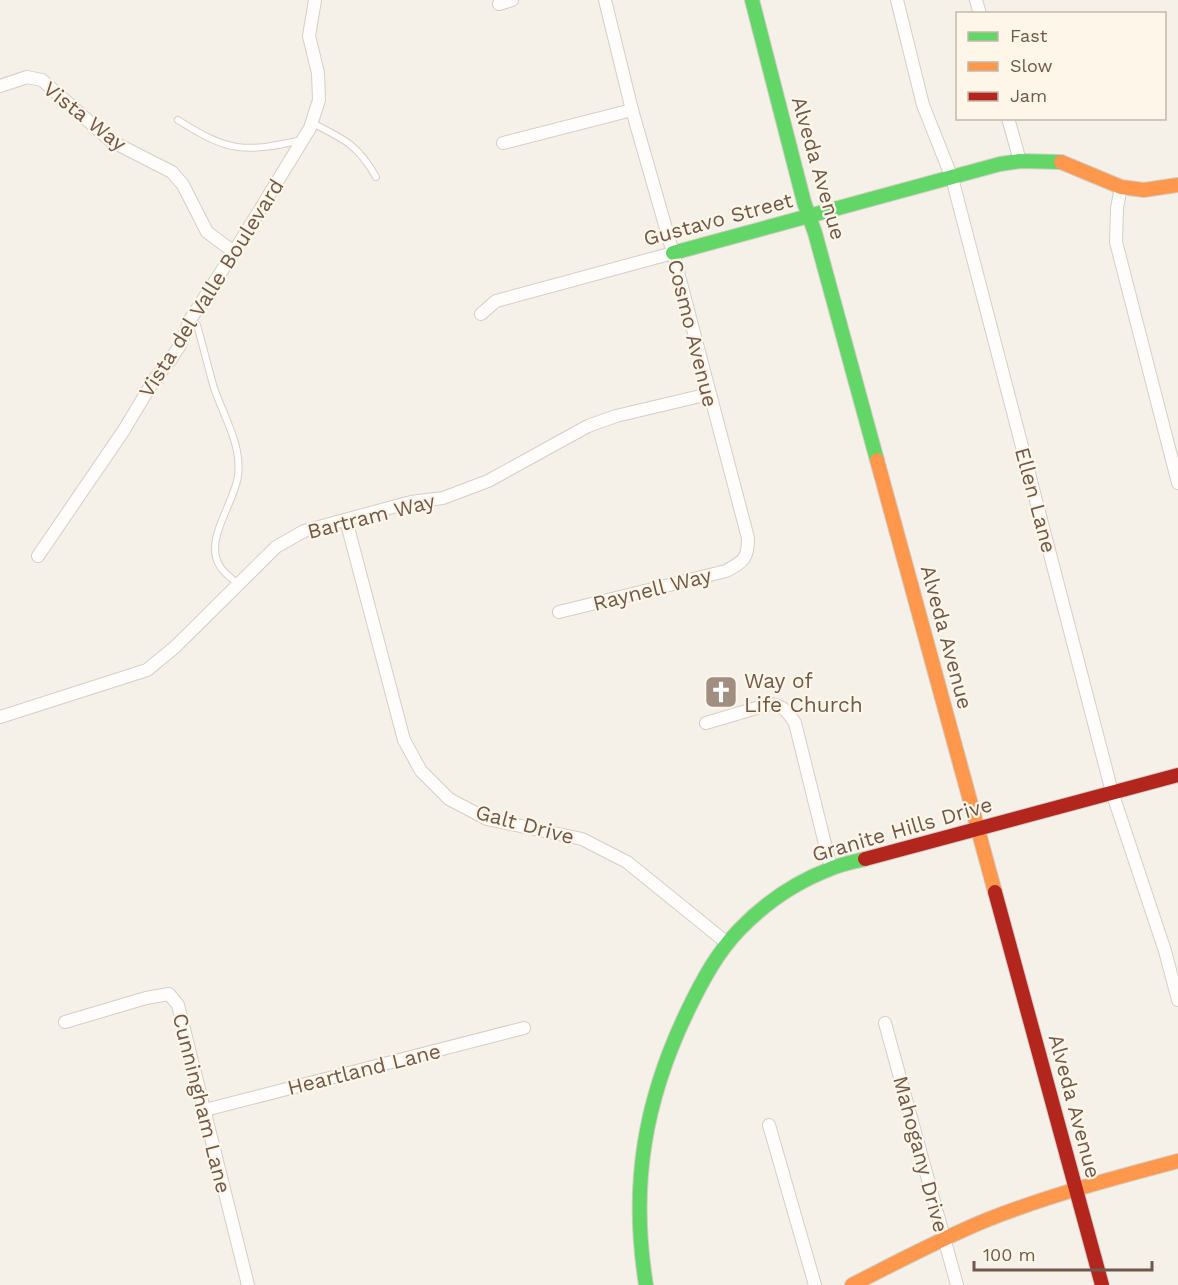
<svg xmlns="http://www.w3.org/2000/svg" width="1178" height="1285" viewBox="0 0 1178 1285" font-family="'Work Sans',sans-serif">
	<rect width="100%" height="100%" fill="#f5f1e9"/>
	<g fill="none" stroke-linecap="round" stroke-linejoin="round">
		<defs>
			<g id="lane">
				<path d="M178,120C228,152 244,153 302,140"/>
				<path d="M312,123C344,139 358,145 376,177"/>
				<path d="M190,320L197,325C203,346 208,367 214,388C224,417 242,445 238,476C234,505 202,541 221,568C225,574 233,579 238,584"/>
			</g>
			<g id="street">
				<path d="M897,0L923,105L952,178L1112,792L1165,951L1178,1000"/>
				<path d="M976,0L980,14"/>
				<path d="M499,4L512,0"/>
				<path d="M0,86L27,77L42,80L111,141L172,172L183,185L207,232L234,252"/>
				<path d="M1008,118L1020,161"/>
				<path d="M503,143L632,110"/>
				<path d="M1121,187L1117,208L1116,242L1178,483"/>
				<path d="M481,314L496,301L673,253"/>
				<path d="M346,520L404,740L421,771L449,799L487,819L582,839L627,862L727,943"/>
				<path d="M38,556L124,430L154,380L171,359L180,345L190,320L234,252L310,128L319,100L318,73L309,36L315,0"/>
				<path d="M559,612L726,571C744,561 748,559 748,538L673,253L632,110L605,0"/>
				<path d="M0,717L147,670L175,647L276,547L304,531L411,502L443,498L488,481L588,426L616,416L709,394"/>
				<path d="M706,723L770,704C784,706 788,712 795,723L831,868"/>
				<path d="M65,1022L146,998L169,994L178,1005L248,1285"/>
				<path d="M885,1023L957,1285"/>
				<path d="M205,1110L524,1028"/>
				<path d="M769,1125L815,1285"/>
			</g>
			<g id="fast">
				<path d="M752,0L804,202L815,233L877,460"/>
				<path d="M673,253L1000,164L1020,161L1061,162"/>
				<path d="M646,1285C630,1186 644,1101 688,1010C702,981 717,953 739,930C764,904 796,882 830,869C841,864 853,862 865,859"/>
			</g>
			<g id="slow">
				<path d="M1061,162L1121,187L1144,190L1178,185"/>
				<path d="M877,460L995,892"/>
				<path d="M852,1285C897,1262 942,1238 989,1219C1050,1195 1114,1178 1178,1161"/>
			</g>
			<g id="jam">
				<path d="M865,859L1178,775"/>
				<path d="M995,892L1102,1285"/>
			</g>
		</defs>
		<use href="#lane" stroke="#d4cec7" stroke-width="8"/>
		<use href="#street" stroke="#d4cec7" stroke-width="14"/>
		<use href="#fast" stroke="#d5cdc6" stroke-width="16"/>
		<use href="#slow" stroke="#d5cdc6" stroke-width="16"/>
		<use href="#jam" stroke="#d5cdc6" stroke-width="16"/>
		<use href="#lane" stroke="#fefdfc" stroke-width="6"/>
		<use href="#street" stroke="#fefdfc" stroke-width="12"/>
		<use href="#fast" stroke="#63d668" stroke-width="14"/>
		<use href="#slow" stroke="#ff974d" stroke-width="14"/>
		<use href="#jam" stroke="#b3261e" stroke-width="14"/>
	</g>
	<defs>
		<symbol id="church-square" viewBox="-11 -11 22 22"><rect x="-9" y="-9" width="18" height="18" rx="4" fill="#a08e82" stroke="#fef6e9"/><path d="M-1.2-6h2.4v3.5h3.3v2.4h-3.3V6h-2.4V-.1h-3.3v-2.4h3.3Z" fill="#fff"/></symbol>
	</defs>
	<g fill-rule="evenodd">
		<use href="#church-square" x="702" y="673" width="38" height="38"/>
	</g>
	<g text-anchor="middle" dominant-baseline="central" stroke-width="4.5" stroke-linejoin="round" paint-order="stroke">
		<g font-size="21" fill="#72584a" stroke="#fef6e9">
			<text transform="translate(85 116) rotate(38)">Vista Way</text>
			<text transform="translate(819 168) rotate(74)">Alveda Avenue</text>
			<text transform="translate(718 219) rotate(-15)">Gustavo Street</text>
			<text transform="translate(211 288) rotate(-58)">Vista del Valle Boulevard</text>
			<text transform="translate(693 333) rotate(76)">Cosmo Avenue</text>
			<text transform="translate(1036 500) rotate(75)">Ellen Lane</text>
			<text transform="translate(371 516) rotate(-14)">Bartram Way</text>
			<text transform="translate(652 589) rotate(-14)">Raynell Way</text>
			<text transform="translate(947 637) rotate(75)">Alveda Avenue</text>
			<text transform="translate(525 824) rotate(15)">Galt Drive</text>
			<text transform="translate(902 829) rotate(-16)">Granite Hills Drive</text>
			<text transform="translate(364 1069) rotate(-14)">Heartland Lane</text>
			<text transform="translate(202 1103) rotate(76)">Cunningham Lane</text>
			<text transform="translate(1075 1106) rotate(75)">Alveda Avenue</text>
			<text transform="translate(921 1154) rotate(75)">Mahogany Drive</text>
		</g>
		<g font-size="21" fill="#72584a" stroke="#fef6e9" text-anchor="start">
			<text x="744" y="680">Way of<tspan x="744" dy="24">Life Church</tspan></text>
		</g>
	</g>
	<rect x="956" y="12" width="210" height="108" fill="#fef6e9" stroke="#c6b7a9" stroke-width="1.5"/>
	<rect x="968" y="32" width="30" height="9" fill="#63d668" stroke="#c6b7a9" stroke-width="1.5"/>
	<text x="1010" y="42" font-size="18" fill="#72584a">Fast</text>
	<rect x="968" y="62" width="30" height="9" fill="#ff974d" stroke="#c6b7a9" stroke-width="1.5"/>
	<text x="1010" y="72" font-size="18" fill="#72584a">Slow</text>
	<rect x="968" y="92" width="30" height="9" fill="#b3261e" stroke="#c6b7a9" stroke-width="1.5"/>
	<text x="1010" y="102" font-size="18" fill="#72584a">Jam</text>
	<path d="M974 1261v9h178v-9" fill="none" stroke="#72584a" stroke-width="3"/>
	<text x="983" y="1261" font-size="18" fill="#72584a" stroke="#fef6e9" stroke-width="4.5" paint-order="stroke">100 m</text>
</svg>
